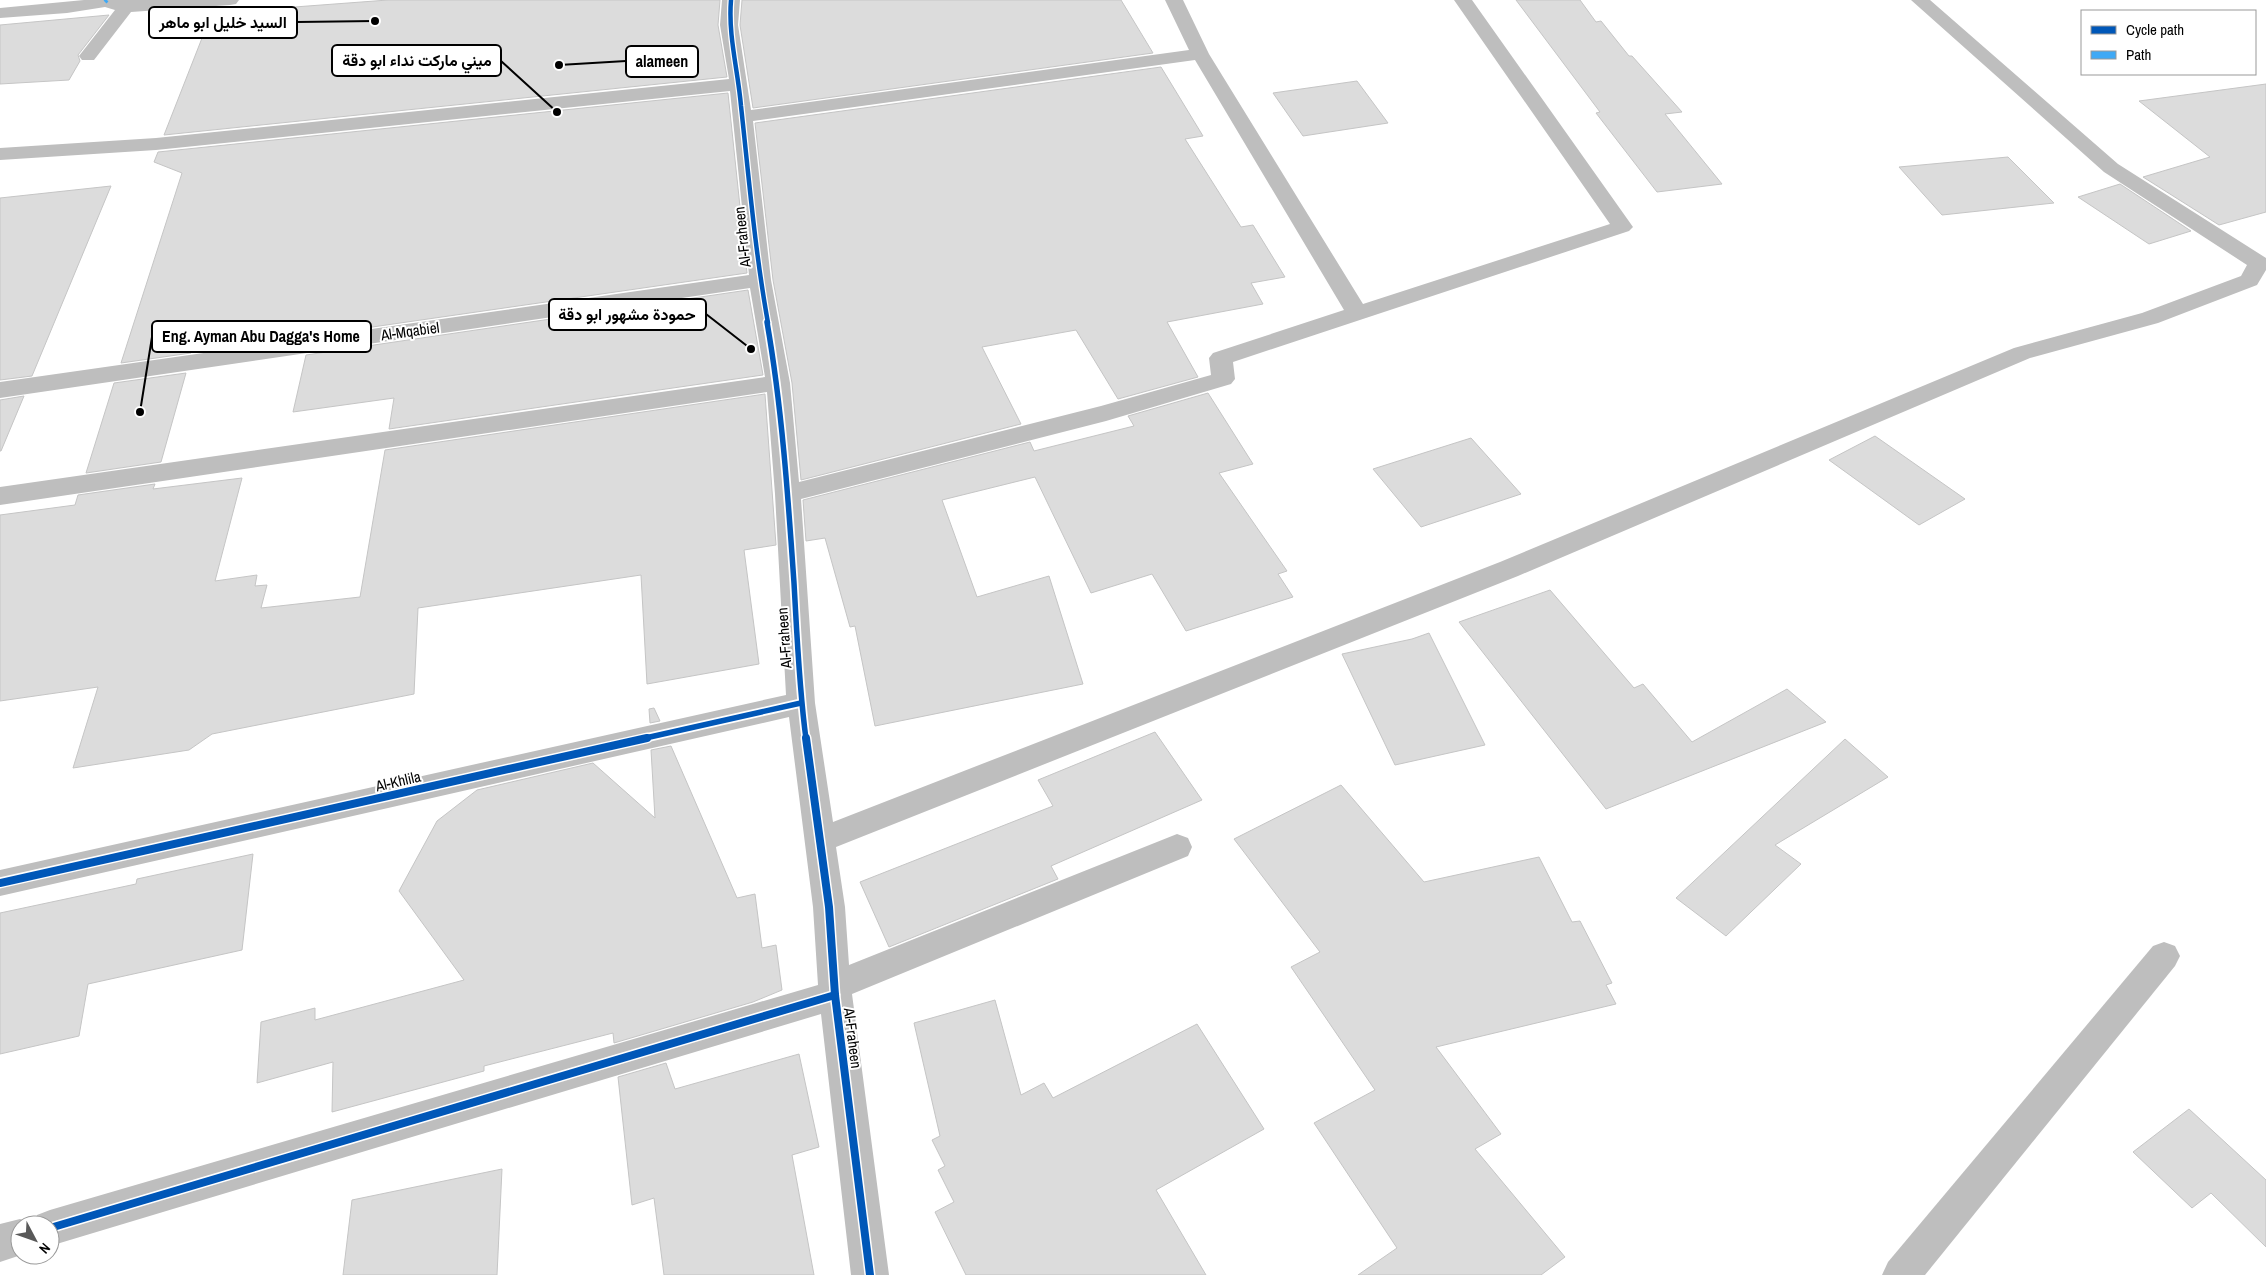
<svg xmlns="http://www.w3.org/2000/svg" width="2266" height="1275" viewBox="0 0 2266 1275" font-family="'Archivo Narrow',Vazirmatn,sans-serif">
	<rect width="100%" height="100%" fill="#fff"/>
	<g fill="#dcdcdc" stroke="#c5c5c5">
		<path d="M388,0H720L718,25L727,77L164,135L204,33L232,31L241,11Z"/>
		<path d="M742,0H1121L1153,53L753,108L740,25Z"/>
		<path d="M1516,0H1580L1596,22L1601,21L1629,56H1632L1682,112L1665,114L1722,184L1657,192L1596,113L1600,112Z"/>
		<path d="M109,15L78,55L80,61L69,80L0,84V25Z"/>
		<path d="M1161,67L1203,136L1185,139L1241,227L1253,225L1285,277L1251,283L1263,304L1167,322L1198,377L1118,399L1076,330L982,347L1021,424L801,480L792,383L773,280L755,123Z"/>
		<path d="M1357,81L1388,123L1303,136L1273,93Z"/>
		<path d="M2266,84V212L2219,225L2143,177L2210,157L2139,101Z"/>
		<path d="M728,93L747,273L310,336L312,327L194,341L191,353L121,363L182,173L154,162L158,152Z"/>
		<path d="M2008,157L2054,203L1942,215L1899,167Z"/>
		<path d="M2120,184L2191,231L2149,244L2078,197Z"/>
		<path d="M111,186L32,376L0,380V198Z"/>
		<path d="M748,290L763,375L389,429L394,398L293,412L306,355Z"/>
		<path d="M186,373L161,462L86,473L114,383Z"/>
		<path d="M1208,393L1253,464L1219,473L1287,571L1278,574L1293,597L1186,631L1152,574L1091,593L1035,477L942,500L977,597L1049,576L1083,684L875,726L855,626L850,627L825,538L806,541L803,500L1030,442L1034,451L1134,426L1128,416Z"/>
		<path d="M765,394L776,545L744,550L759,664L647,684L641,575L418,608L414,694L212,734L189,750L73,768L98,687L0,701V515L75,505L78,495L155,484L153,489L242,478L215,581L257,575L255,586L267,585L261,608L360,597L385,450Z"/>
		<path d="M24,396L1,451H0V400Z"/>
		<path d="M1875,436L1965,499L1919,525L1829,460Z"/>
		<path d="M1471,438L1521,494L1421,527L1373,469Z"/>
		<path d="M1550,590L1634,688L1643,684L1692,742L1787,689L1826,722L1606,809L1459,622Z"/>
		<path d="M1429,633L1485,745L1395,765L1342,654L1412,639Z"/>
		<path d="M654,708L660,721L650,723L649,709Z"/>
		<path d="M1155,732L1202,800L1051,866L1058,879L889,947L860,882L1053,806L1038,780Z"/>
		<path d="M1845,739L1888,777L1775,845L1801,864L1726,936L1676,898Z"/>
		<path d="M671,746L737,898L755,894L762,948L776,945L782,990L753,1002L614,1043L613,1033L484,1066V1071L332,1112L333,1062L257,1083L261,1022L315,1008V1020L464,980L399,891L437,821L477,790L593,763L655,818L651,750Z"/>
		<path d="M1341,785L1424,882L1539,857L1572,922L1580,921L1612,983L1606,985L1616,1004L1436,1047L1501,1134L1475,1149L1565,1257L1541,1275H1358L1397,1248L1314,1123L1375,1090L1291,967L1320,952L1234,839Z"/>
		<path d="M253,854L242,950L88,984L79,1036L0,1054V913L136,884L137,879Z"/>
		<path d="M995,1000L1021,1095L1044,1083L1053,1098L1197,1024L1264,1129L1156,1190L1206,1275H966L935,1212L954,1202L938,1170L945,1166L932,1140L940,1136L914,1023Z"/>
		<path d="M799,1054L819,1147L792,1155L814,1275H664L654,1198L632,1205L618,1077L666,1063L675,1089Z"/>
		<path d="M2189,1109L2266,1180V1247L2211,1193L2192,1208L2133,1152Z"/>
		<path d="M502,1169L497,1275H343L352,1200Z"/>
	</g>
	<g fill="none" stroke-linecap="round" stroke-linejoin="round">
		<g fill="#bebebe" fill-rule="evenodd">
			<path d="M84,0H239L236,4L230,5L131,12L94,60H82L79,56L115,10L105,7L67,13L0,18V8Z"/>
			<path d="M722,0H740L738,25L751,110L1189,50L1165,0H1183L1209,54L1363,304L1610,224L1454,0H1472L1633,227L1629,231L1233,362L1235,379L1231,384L1106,421L801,499L815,703L833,822L1500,562L2014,348L2142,313L2241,276L2247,265L2104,172L1911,0H1930L2118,164L2266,258V270L2257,285L2158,323L2030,358L1518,576L836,847L845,907L849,965L1177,834L1188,838L1192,847L1188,856L852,994L889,1275H851L821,1014L50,1246V1225H20L21,1255L0,1262V1224L20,1219L33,1224L37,1215L50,1210L818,985L813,907L789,717L0,896V870L786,695L775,494L767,392L0,505V487L765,377L750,288L0,398V382L749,275L730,91L156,150L0,160V148L156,138L729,79L720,25ZM1195,60L1344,310L1213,353L1209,358L1211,375L1101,406L799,482L790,383L771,280L753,121Z"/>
			<path d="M2164,942L2175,946L2180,956L2175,966L1925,1275H1882L1888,1262L2153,946Z"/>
		</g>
		<path stroke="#3fa9f5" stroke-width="4" stroke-dasharray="8 4" stroke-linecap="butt" d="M105,2L107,0"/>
		<defs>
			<path id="cycleway-far2" d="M731,0C728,36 738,70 741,106C749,179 755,251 768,323"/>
			<g id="cycleway-far1">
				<path d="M767,322C782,408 788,496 794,583C797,635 799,687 806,739"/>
				<path d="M641,739L801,703"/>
			</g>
			<g id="cycleway">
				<path d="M806,738L829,907L835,995L870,1275"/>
				<path d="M0,883L647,738"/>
				<path d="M50,1228L835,995"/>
			</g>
		</defs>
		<use href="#cycleway-far2" stroke="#fff" stroke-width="7"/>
		<use href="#cycleway-far1" stroke="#fff" stroke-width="9"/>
		<use href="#cycleway" stroke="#fff" stroke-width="11"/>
		<use href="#cycleway-far2" stroke="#0057b8" stroke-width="4.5"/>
		<use href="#cycleway-far1" stroke="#0057b8" stroke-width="5.5"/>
		<use href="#cycleway" stroke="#0057b8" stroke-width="8"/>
	</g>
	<g text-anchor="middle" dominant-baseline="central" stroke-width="4" stroke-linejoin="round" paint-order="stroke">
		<g font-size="15" fill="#000" stroke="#fff">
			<text transform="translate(742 237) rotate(-96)">Al-Fraheen</text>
			<text transform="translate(410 331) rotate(-8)">Al-Mqabiel</text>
			<text transform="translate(784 638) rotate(-94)">Al-Fraheen</text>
			<text transform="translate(398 781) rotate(-13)">Al-Khlila</text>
			<text transform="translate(853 1038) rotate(83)">Al-Fraheen</text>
		</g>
	</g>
	<path fill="none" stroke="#000" stroke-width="2" d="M375 21L297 22M557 112L501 61M559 65L626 61M751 349L706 314M140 412L152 337"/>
	<g fill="#000" stroke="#fff" stroke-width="2">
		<circle cx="375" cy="21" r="5"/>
		<circle cx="557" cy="112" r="5"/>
		<circle cx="559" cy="65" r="5"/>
		<circle cx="751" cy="349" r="5"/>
		<circle cx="140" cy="412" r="5"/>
	</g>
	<g fill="#fff" stroke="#000" stroke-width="2">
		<rect x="149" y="7" width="148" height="31" rx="5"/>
		<rect x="332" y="45" width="169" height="31" rx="5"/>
		<rect x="626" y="46" width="72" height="31" rx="5"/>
		<rect x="549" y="299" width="157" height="31" rx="5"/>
		<rect x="152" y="321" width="219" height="31" rx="5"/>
	</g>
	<g font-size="16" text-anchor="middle" font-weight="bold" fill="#000">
		<text x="223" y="28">السيد خليل ابو ماهر</text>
		<text x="417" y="66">ميني ماركت نداء ابو دقة</text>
		<text x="662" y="67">alameen</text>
		<text x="627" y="320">حمودة مشهور ابو دقة</text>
		<text x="261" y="342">Eng. Ayman Abu Dagga's Home</text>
	</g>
	<rect x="2081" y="10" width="175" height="65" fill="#ffffff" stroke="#999999"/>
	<rect x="2091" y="26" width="25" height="8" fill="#0057b8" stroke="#999999"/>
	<text x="2126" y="35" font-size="15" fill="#000000">Cycle path</text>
	<rect x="2091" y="51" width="25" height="8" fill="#3fa9f5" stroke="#999999"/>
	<text x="2126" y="60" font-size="15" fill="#000000">Path</text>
	<g transform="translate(35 1240) rotate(131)"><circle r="24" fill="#ffffff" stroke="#999999"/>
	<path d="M0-4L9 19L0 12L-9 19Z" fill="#595959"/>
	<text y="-8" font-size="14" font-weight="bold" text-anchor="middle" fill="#000000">N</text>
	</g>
</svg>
